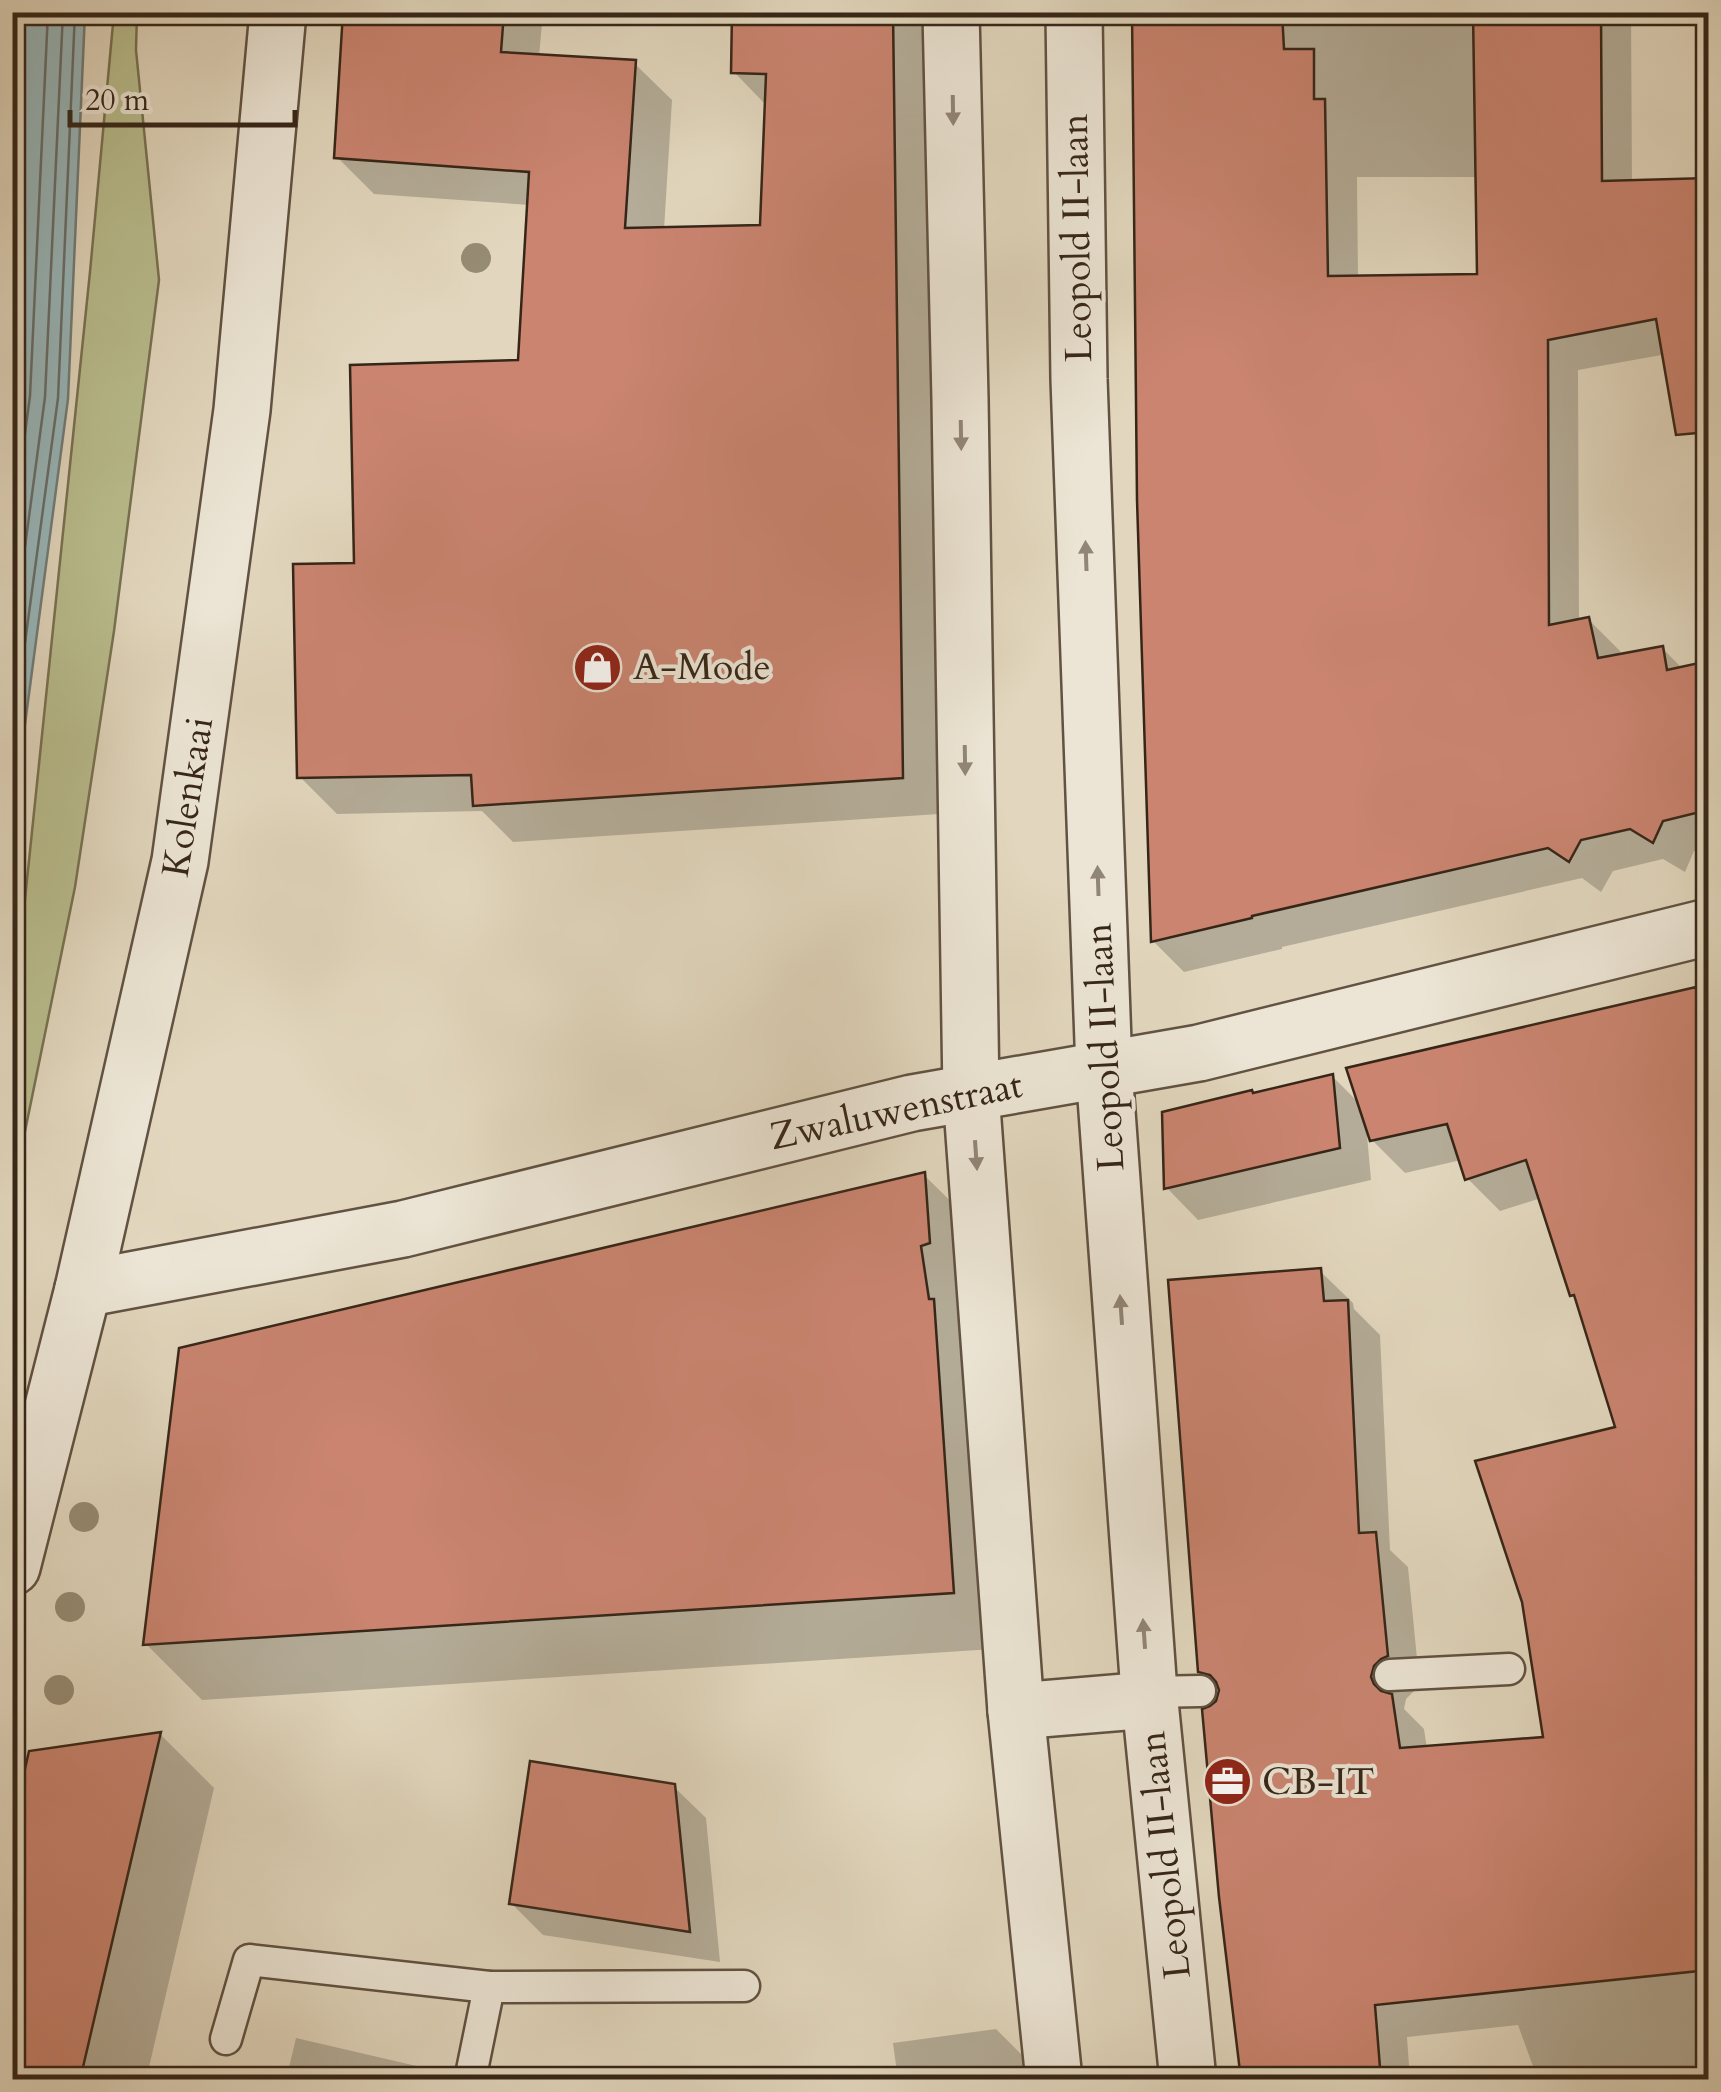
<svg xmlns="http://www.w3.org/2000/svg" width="1721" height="2092" viewBox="0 0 1721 2092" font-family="Cardo,serif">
	<rect width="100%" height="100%" fill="#e2d7be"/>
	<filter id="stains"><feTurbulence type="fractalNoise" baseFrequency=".002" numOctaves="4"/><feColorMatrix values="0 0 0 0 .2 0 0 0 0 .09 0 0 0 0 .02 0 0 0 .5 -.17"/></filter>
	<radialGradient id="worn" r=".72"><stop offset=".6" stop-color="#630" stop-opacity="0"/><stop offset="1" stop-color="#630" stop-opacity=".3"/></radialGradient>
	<path fill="#b9bd8e" stroke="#787253" stroke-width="2.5" d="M114,13H137L136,50L159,280L114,631L75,887L13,1190V1015L90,272Z"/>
	<path fill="#98b7bb" stroke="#717d7a" stroke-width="2.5" d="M13,12L85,13L68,399L13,815Z"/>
	<g fill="#0003" fill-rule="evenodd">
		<path d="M346,12H543L539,57L634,63L672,100L664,230L762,227L767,106L734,72L735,12H929L939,814L513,842L482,811L337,814L299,776L356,566L520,363L530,205L374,194L337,157Z"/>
		<path d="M1135,12H1631L1632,183L1708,181V379L1696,382L1667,354L1578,370L1579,621L1588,619L1620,651L1621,656L1662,648L1683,669L1708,664V848L1694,851L1685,872L1663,859L1613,871L1601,892L1582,878L1282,947V949L1184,972L1153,941ZM1357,177H1478L1480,276L1358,278Z"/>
		<path d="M1695,990L1708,1003V2080H1538L1518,2025L1407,2037L1410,2080H1245L1218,1702L1221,1691L1200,1671L1320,1271L1353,1303L1354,1309L1380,1335L1390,1550L1408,1567L1420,1689L1414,1691L1406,1699L1404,1709L1424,1729L1427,1749L1546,1739L1618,1428L1578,1300L1573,1295L1541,1198L1500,1211L1467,1178L1461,1160L1405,1173L1367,1135L1371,1180L1198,1220L1167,1188L1254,1095L1333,1077L1360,1104Z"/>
		<path d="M924,1175L980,1230L1009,1648L202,1700L146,1644Z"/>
		<path d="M160,1734L214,1788L146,2080H12Z"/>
		<path d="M673,1786L706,1818L720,1962L543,1935L511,1903Z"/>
		<path d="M996,2029L1038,2071L1039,2080H898L893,2043Z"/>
		<path d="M296,2038L451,2074L457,2080H286Z"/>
	</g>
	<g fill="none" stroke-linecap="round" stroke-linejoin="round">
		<g stroke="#676e6a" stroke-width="2.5">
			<path d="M12,530L30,396L48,12"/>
			<path d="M12,644L45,397L63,12"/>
			<path d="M12,739L58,398L75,12"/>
		</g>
	</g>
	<g fill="#ca8470" stroke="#362618" stroke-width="2.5">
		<path d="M343,12H504L501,52L636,60L625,228L760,225L766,74L731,73L732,12H893L903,778L473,806L471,775L297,778L293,564L354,563L350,365L518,360L529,172L334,158Z"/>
		<path d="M1132,12H1282L1284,49H1314V99H1325L1328,276L1477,274L1473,12H1601L1602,181L1708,178V432L1676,435L1656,319L1548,340L1549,625L1589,617L1598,658L1663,646L1667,670L1708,661V810L1663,821L1653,843L1630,829L1581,840L1569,862L1548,848L1252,916V918L1151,942L1137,500Z"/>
		<path d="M1696,987L1708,1026V1970L1375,2005L1381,2080H1241L1219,1897L1202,1709L1210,1706L1216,1701L1219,1690L1216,1682L1210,1675L1198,1672L1168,1280L1321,1268L1324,1301L1348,1300L1359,1533L1376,1532L1388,1656L1381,1659L1374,1666L1371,1677L1374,1684L1381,1691L1392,1694L1400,1748L1543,1737L1522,1602L1475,1461L1615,1427L1574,1295L1570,1296L1526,1160L1465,1180L1447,1124L1370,1141L1346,1068Z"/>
		<path d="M1333,1074L1340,1148L1164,1189L1162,1112L1252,1090L1253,1093Z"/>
		<path d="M925,1172L930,1243L921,1246L929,1299H934L954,1593L143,1645L179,1348Z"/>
		<path d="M161,1732L80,2080H12V1826L29,1751Z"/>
		<path d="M530,1761L675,1784L690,1932L509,1904Z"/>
	</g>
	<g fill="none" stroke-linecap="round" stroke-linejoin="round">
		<defs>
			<g id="service">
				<path d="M1390,1675L1509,1669"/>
				<path d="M1149,1692L1200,1691"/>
				<path d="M226,2039L249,1960L489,1987L744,1986"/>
				<path d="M470,2080L489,1987"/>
			</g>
			<g id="minor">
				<path d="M83,1289L403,1229L912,1103L1199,1053L1708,927"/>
				<path d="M12,1567L83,1289L180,861L242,410L278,12"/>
			</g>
			<g id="tertiary">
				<path d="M951,12L960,399L971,1093L1016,1711L1054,2080"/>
				<path d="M1074,12L1079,379L1104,1070L1149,1692L1188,2080"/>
				<path d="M1016,1711L1149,1700"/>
			</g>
		</defs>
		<use href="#service" stroke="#615242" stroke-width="35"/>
		<use href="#minor" stroke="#615242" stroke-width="60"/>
		<use href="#tertiary" stroke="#615242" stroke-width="60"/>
		<use href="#service" stroke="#ece5d5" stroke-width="30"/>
		<use href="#minor" stroke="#ece5d5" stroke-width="55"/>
		<use href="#tertiary" stroke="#ece5d5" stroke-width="55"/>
	</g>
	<g fill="#968b73">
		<circle cx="476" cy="258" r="15"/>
		<circle cx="84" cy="1517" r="15"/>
		<circle cx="70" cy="1607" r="15"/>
		<circle cx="59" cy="1690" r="15"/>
	</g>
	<defs><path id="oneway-solid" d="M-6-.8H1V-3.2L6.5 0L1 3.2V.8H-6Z" transform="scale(2.5)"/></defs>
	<g fill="#918676">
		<use href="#oneway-solid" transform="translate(953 110) rotate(89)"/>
		<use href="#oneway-solid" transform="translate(961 435) rotate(89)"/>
		<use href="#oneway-solid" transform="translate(1086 556) rotate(-92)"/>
		<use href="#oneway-solid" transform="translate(965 760) rotate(89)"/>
		<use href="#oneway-solid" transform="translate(1098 881) rotate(-92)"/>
		<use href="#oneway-solid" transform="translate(976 1155) rotate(86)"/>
		<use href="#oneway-solid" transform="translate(1121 1310) rotate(-94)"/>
		<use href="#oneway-solid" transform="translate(1144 1634) rotate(-94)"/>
	</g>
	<defs>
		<symbol id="shop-disc" viewBox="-11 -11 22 22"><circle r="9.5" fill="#8f2418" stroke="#ece5d5"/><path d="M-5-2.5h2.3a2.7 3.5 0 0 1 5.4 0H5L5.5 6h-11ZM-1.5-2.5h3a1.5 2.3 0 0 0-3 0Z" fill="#fff"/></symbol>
		<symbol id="office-disc" viewBox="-11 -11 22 22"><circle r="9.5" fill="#8f2418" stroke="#ece5d5"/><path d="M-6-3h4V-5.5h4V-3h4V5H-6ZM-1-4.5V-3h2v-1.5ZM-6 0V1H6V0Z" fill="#fff"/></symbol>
	</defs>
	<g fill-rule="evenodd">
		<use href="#shop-disc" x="570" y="640" width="55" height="55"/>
		<use href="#office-disc" x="1200" y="1754" width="55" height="55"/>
	</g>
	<g text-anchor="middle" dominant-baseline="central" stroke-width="8" stroke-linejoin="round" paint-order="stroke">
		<g font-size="38" fill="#362618" stroke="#ece5d5">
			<text transform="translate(1077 238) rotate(-91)">Leopold II-laan</text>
			<text transform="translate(188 797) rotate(-81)">Kolenkaai</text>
			<text transform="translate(1105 1047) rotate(-93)">Leopold II-laan</text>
			<text transform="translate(896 1111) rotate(-12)">Zwaluwenstraat</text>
			<text transform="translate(1165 1855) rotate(-96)">Leopold II-laan</text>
		</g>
		<g font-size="38" fill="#362618" stroke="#ece5d5" text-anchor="start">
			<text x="633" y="667">A-Mode</text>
			<text x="1262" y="1782">CB-IT</text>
		</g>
	</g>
	<rect width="1721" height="2092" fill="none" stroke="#e2d7be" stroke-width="50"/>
	<rect x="15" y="15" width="1691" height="2062" fill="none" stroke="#362618" stroke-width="5"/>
	<rect x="25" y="25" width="1671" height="2042" fill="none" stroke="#362618" stroke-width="2.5"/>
	<path d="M70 110v15h225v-15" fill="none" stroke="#362618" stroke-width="5"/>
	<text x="85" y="110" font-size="30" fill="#362618" stroke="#ece5d5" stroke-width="8" paint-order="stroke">20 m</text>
	<rect width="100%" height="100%" filter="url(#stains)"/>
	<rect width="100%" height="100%" fill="url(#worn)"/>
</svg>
